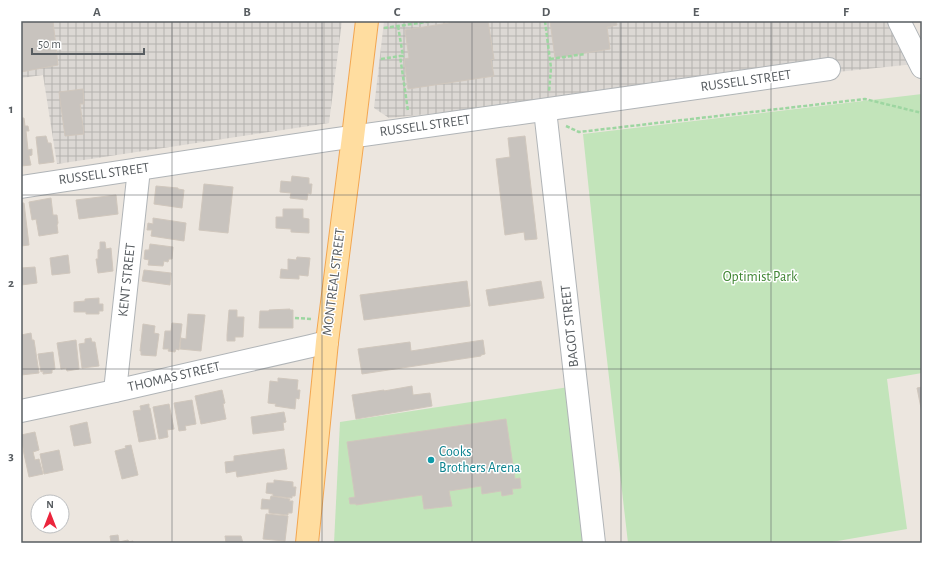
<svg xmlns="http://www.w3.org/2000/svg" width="943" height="564" viewBox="0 0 943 564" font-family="'Alegreya Sans',sans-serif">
	<defs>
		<pattern id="industrial-grid" width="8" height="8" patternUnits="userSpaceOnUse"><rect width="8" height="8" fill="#dcd8d4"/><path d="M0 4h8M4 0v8" fill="none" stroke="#b5b2af"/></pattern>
	</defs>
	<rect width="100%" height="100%" fill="#ece6df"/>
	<g fill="url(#industrial-grid)">
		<path d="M21,21H342L329,123L57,164L43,75L21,78Z"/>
		<path d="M384,21H895L915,64L389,118L374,108Z"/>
	</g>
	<g fill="#c2e4ba">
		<path d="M922,94V373L887,379L895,442L907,529L826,543H628L603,325L583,134Z"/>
		<path d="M569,387L587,543H334L340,422Z"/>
	</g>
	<g fill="#c8c3be" stroke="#d0c7bd">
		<path d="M21,21H53L58,65L21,72Z"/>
		<path d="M461,21H488L494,59L491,60L494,76L408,89L404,59L409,58L405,30Z"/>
		<path d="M550,21H616L617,25L607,27L610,49L555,58Z"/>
		<path d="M83,89L84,104H80L84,134L65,136L59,92Z"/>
		<path d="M21,118H24L25,126H28L29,131H26L28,150L32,149V155L29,156L31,165L21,166Z"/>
		<path d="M46,136L48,143H51L54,162L39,164L36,137Z"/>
		<path d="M525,136L537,239L525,240L524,232L505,235L496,159L510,157L508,138Z"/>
		<path d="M292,176L309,178V184H312L311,194L308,193L307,200L290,198L291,193L280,192L281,181L291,182Z"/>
		<path d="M204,184L233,187L228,233L199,230Z"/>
		<path d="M156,186L178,188V189L184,190L182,208L154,204Z"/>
		<path d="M116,195L118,214L79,219L76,200Z"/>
		<path d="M51,198L53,215H57L58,223L57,225L58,233L39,236L36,219L32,220L29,202Z"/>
		<path d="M21,203H24L29,245L21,246Z"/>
		<path d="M283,209H303V218L309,219V233L291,232V229L276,228V217H283Z"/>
		<path d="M153,218L186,223L184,241L151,236L152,230H147L148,223L153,224Z"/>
		<path d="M100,242H105L106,249L111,248L113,271L98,273L96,259H98V250L100,249Z"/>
		<path d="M150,244L173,247L172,259H169L168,262L164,261L163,266L148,265L149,260L144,259L145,250H149Z"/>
		<path d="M68,255L70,273L52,275L50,258Z"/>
		<path d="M297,257L310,258L308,276L299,275V279L280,278L281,269L288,270V259L296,260Z"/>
		<path d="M35,267L37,283L21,285V268Z"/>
		<path d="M144,270L171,273L170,285L142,281Z"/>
		<path d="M467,281L470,306L364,320L360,295Z"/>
		<path d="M541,281L544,298L489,306L486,290Z"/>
		<path d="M99,298V304H103V311H99V314H86V312H74V302L85,301V299Z"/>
		<path d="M290,309V310H293V328H259L260,311H269V310Z"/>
		<path d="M229,310H237V317H244L243,337H235V341H227V335Z"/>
		<path d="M188,314L205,315L201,351L180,349L181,338L186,339Z"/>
		<path d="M172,323L182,324L179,350L176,349L175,352L168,351L169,349H163L165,331H171Z"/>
		<path d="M143,324L155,326L154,333L159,334L156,356L141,355V351H140Z"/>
		<path d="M31,333L32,340H34L39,373L21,375V335Z"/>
		<path d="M91,338L92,342H95L99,366L82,368L79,344L85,343V339Z"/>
		<path d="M76,340L79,369L67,371L66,368L61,369L57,343Z"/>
		<path d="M483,340L485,354L481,355V356L362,374L358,349L410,342L411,351Z"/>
		<path d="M53,352L55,369L52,370V373L43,374V371L41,372L38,354Z"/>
		<path d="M278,378L298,380L297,390H300L299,399L296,398L295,409L275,406L276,404L268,403L270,381L278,382Z"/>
		<path d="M412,386L413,395L430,393L432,406L356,419L352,395L384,390V391Z"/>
		<path d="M922,387V413L917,388Z"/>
		<path d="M222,390L225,403L223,404L226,419L201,424L195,396Z"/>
		<path d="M192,400L196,424L185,426L186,430L179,431L174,403Z"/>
		<path d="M149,404V408H150L156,439L139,442L133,411L141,410L140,406Z"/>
		<path d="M169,404L174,429L167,430L168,437L159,439L153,407Z"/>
		<path d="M284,412L286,422L283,423L284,430L253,434L251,417Z"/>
		<path d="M506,419L515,479L520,478L521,488L512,489L513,494L502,496L501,491L482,494L481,486L449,491L452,506L425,509H424L422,495L356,505V504H350L349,498L355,497L347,442Z"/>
		<path d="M87,422L91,443L74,446L70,426Z"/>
		<path d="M35,432L39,450L33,452L35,460L39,459L43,474L29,477L24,454L21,435Z"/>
		<path d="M131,445L138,475L122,479L115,451L126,448L125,446Z"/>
		<path d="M284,449L287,469L237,477L236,471L226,473L225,462L234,461V456Z"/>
		<path d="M59,450L63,470L44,474L40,454Z"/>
		<path d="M274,480L293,482V487H296L295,496H292V498L273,496V494L266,493L267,483H274Z"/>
		<path d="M271,496L290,499L289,501H293L292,513H288V515L269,513V509H261L262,499L270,500Z"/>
		<path d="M266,514L288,516L285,541L263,539Z"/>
		<path d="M118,535L119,542L128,540L129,542L133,541V543H111L110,536Z"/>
		<path d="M225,536H241L243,543H226Z"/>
	</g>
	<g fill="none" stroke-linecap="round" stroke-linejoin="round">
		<defs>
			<g id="minor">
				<path d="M899,21L922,67"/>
				<path d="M545,110L594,543"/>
				<path d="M21,187L139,169L329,140L549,109L829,69"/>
				<path d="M115,391L139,169"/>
				<path d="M21,411L115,391L311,346L327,342"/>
			</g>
			<path id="major" d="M307,543L327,342L353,137L367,21"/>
		</defs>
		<use href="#minor" stroke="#b0b4b7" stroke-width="24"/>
		<use href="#major" stroke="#f3a650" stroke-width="24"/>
		<g stroke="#9dd6a1" stroke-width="2.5" stroke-dasharray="4 2" stroke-linecap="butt">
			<path d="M545,21L551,68L549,92"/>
			<path d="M398,26L403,56H400L408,111"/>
			<path d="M384,28L433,21"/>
			<path d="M381,59L400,56"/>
			<path d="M550,59L585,54"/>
			<path d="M566,126L579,132L865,99L922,113"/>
			<path d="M295,318L313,319"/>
		</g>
		<use href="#minor" stroke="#fff" stroke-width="22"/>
		<use href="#major" stroke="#ffdda0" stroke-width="22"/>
	</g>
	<path fill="none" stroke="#585d61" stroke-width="1" stroke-opacity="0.55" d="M172,21V543M322,21V543M472,21V543M621,21V543M771,21V543M21,195H922M21,369H922"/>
	<circle fill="#0f9aa8" stroke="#fff" stroke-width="1.5" cx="431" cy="460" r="4"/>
	<g text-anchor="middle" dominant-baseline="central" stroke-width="3" stroke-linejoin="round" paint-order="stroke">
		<g font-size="14" fill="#585d61" stroke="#fff">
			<text transform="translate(746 81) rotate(-8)">RUSSELL STREET</text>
			<text transform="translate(425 126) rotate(-8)">RUSSELL STREET</text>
			<text transform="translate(104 174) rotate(-8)">RUSSELL STREET</text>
			<text transform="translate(127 280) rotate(-84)">KENT STREET</text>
			<text transform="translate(334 282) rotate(-83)">MONTREAL STREET</text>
			<text transform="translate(570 326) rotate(-96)">BAGOT STREET</text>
			<text transform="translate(174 377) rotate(-13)">THOMAS STREET</text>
		</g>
		<g font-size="14" fill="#3f8533" stroke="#fff">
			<text x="760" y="277">Optimist Park</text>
		</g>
		<g font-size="14" fill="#0d838f" stroke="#fff" text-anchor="start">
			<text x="439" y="452">Cooks<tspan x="439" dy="16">Brothers Arena</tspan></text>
		</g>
	</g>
	<rect width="943" height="564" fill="none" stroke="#ffffff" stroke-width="44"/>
	<g transform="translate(50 514)"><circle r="19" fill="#ffffff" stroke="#bcbec0"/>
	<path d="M0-3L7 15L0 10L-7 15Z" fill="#eb253c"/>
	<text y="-6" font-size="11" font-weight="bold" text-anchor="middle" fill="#585d61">N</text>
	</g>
	<path d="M32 48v6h112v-6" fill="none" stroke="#585d61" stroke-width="2"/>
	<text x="38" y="48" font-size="12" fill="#585d61" stroke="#ffffff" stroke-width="3" paint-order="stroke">50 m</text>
	<rect x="22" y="22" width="899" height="520" fill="none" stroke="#585d61" stroke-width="1.5"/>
	<g font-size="13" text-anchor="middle" font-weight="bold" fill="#585d61">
		<text x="97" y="16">A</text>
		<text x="247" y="16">B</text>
		<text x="397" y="16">C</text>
		<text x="546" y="16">D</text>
		<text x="696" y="16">E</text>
		<text x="846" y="16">F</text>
		<text x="11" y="113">1</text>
		<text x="11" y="287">2</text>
		<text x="11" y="460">3</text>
	</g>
</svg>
